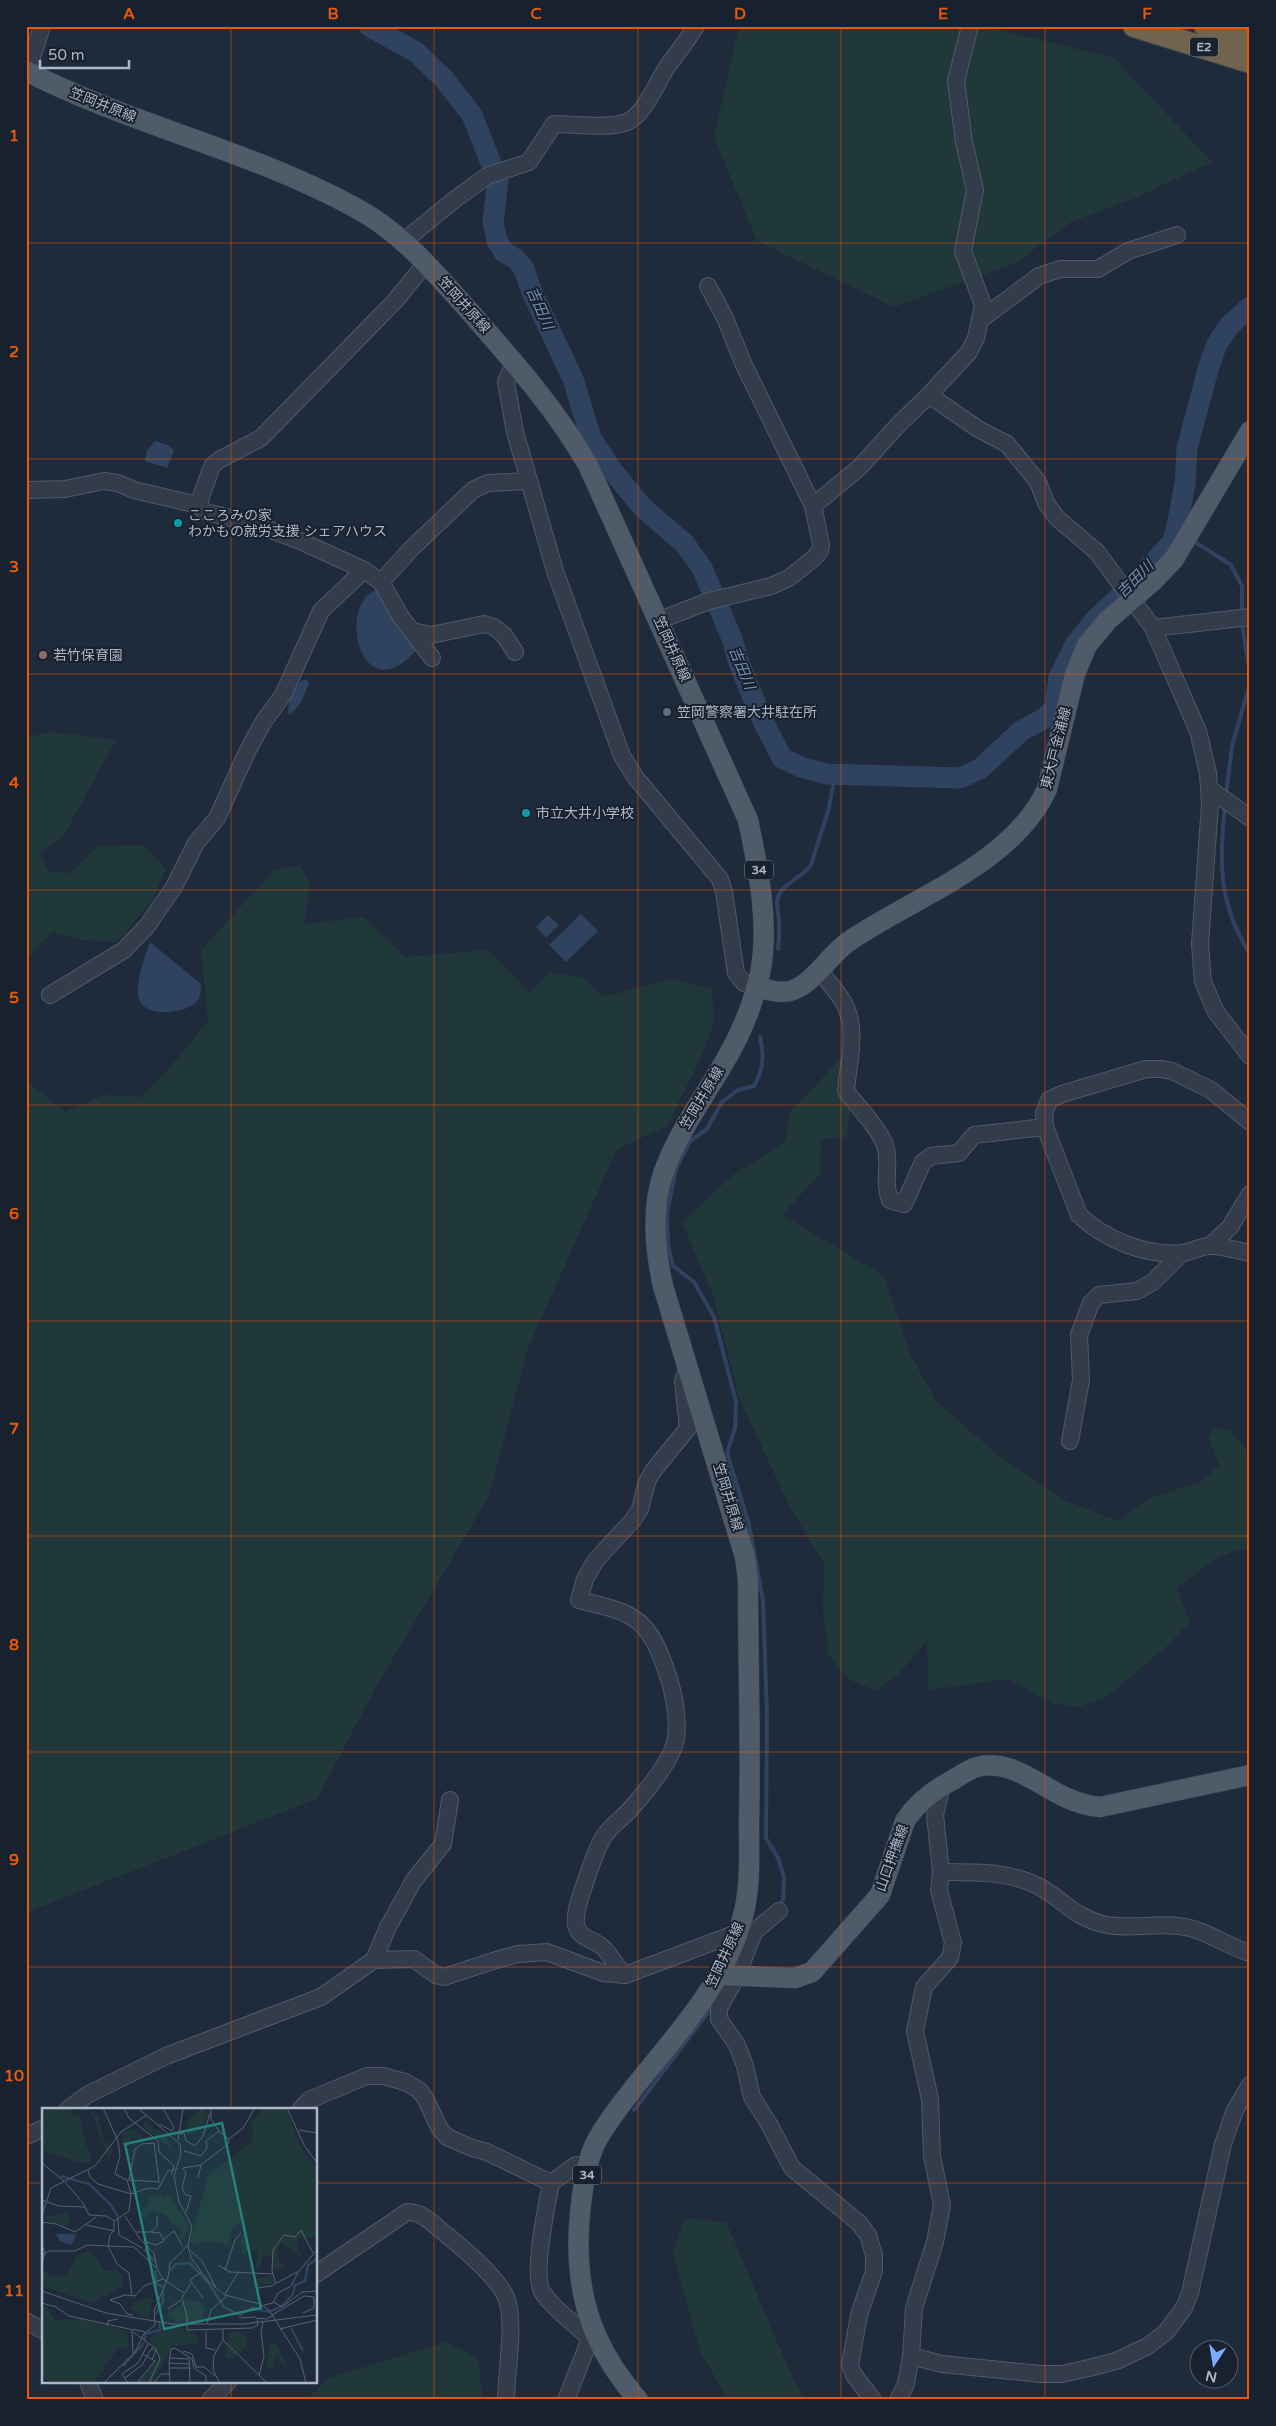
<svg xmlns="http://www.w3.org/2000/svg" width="1276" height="2426" viewBox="0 0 1276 2426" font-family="'Varela Round','Noto Sans JP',sans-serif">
	<rect width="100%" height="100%" fill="#1f2a3a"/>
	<g fill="#21383b">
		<path d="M739,26H983L1114,58L1212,162L1133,199L1071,222L1016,263L894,307L757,241L714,137Z"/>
		<path d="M52,732L116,740L63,837L40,852L48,871L71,873L98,846L143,845L166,869L152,901L117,942L82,940L52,932L26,959V737Z"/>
		<path d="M300,865L310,882L304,924L364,917L405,957L488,950L530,993L550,973L581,977L604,997L670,979L712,989L714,1024L700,1059L667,1126L617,1149L528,1348L489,1496L375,1689L317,1799L33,1910L26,1915V1080L64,1112L104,1095L141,1097L161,1078L208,1021L201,950L274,870Z"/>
		<path d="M850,1049L856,1064L847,1137L821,1139L820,1174L782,1215L883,1275L911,1356L937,1402L998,1455L1066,1501L1118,1521L1153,1497L1203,1481L1219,1465L1208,1437L1215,1428L1230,1430L1250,1454V1550C1229,1544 1193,1576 1177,1588L1190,1622L1166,1647L1107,1697L1078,1707L1054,1704L1008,1679L928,1690L927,1640L899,1674L876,1691L848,1679L829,1656L823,1610L824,1564L789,1505L739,1398L714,1298L682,1222L733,1175L786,1141L789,1113Z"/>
		<path d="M685,2218L726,2222C753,2281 775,2342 804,2400H728L700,2351L673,2254Z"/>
		<path d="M446,2342L478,2358L483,2400H306L329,2378Z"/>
	</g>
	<g fill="#2f4361">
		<path d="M155,441L168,445L174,450L167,468L145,461L147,451Z"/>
		<path d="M380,589L417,649C366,710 339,620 369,594C372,592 377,590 380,589Z"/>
		<path d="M306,679L309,683C305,694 299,709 289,715C286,705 293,689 301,681Z"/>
		<path d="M581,914L598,931L566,962L549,945Z"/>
		<path d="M548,915L559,925L546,938L536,927Z"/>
		<path d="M150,942L201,984C201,989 201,995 198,1000C189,1013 151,1018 141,1003C132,990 145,956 150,942Z"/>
	</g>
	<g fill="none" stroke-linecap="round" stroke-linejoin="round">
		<g stroke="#2f4361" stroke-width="4">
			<path d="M1192,540L1231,565L1242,586V614"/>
			<path d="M1242,623L1250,675"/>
			<path d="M1226,795L1232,746L1250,683"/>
			<path d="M1225,805C1219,861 1218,904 1250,954"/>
			<path d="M778,949C779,939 780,930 779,921C778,907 773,898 784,888C793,879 804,875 811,865L829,808L835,774"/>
			<path d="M760,1037C764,1056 764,1068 754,1086L738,1090L722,1102L707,1129L690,1141L676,1169L667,1213L668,1245L673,1266L694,1282L714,1317L736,1402L735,1428L727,1453L749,1524L763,1601L767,1715L766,1838L778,1858L784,1877L783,1900L778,1906"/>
			<path d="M634,2110L713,2006"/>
		</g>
		<path stroke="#2f4361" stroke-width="21" d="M369,26L416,52L444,79L472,115L498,181L493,221L497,241L504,252L516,259L524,269L531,290L573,379L591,438L612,470L642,507L684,543L702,568L733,641L738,660L760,715L782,758L801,767L826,774L960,778L980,769L1021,731L1045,718L1055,708L1059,677L1075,645L1095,620L1138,579L1172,543L1176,531L1185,484L1187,448L1209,366L1217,344L1229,326L1250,307"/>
		<defs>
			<g id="minor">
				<path d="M26,70L30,64L42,26"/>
				<path d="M404,241L454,200L487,176L529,162L554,124C574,124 609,129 627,122C645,114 657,82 667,67C677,53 687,41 696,26"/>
				<path d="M980,320L1039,276L1060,269H1098L1128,251L1177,235"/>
				<path d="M518,367L510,373L506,382L515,432L555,571L622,756L636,778L720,879L724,892L736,973L744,983L756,987"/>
				<path d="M929,395L978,429L1007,444L1038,482L1046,503L1057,518L1097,552L1153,628L1198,731L1208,773L1210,804L1200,944L1203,982L1216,1012L1250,1056"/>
				<path d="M26,490L65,489L104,481L118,483L134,490L198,505L206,512L255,524L298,540L364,570L381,582L401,617L432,658"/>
				<path d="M198,505L212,466L219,460L261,438L395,301L426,263"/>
				<path d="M813,506L860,467L898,425L929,395L969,352L976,338L983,305L963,251L975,190L964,142L956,81L970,26"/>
				<path d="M381,582L411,549L473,490L488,483L529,481"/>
				<path d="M660,620L709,601L771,586L789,578L814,558L820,551L821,544L813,506L743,363L725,318L708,286"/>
				<path d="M1153,628L1250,617"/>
				<path d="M412,631L431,635L484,624L494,627L504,635L515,652"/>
				<path d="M1210,789L1250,818"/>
				<path d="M819,970C827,981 839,993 845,1005C858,1031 848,1064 846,1091C857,1106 883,1132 886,1149C890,1167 883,1183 890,1200L904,1204L923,1162L931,1156L959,1153L974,1135L1045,1127"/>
				<path d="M50,995L124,950L147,926L174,887L196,843L217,818L248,750L264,721L283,695L321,611L364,570"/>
				<path d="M1250,1122L1211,1090L1172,1071L1161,1069H1146L1062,1094L1049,1100L1044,1114L1045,1127L1079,1215C1104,1239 1147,1257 1182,1253C1192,1252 1202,1245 1212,1246C1224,1246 1238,1251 1250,1253"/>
				<path d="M1211,1245L1230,1227L1250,1194"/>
				<path d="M1070,1441L1081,1380L1079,1335L1091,1303L1099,1295L1137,1291L1153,1282L1182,1253"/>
				<path d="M942,1786L935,1815L941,1872C973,1872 1009,1871 1038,1886C1063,1899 1073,1917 1103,1924C1128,1930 1154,1923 1179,1926C1205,1929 1226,1946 1250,1953"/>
				<path d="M779,1911L754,1932L737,1976L719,2008V2019L737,2045L745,2066L752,2097L769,2124L792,2168L859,2223L868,2235L874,2255V2271L859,2315L850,2365L854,2375L873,2400"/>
				<path d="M374,1960L414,1959L436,1975L444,1977L496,1960L518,1954L547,1952L603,1973L625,1975L737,1933"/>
				<path d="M625,1975C615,1967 611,1953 601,1946C592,1939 579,1938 576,1925C574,1911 582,1893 586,1880C591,1867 595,1851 603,1838C610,1825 625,1817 634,1805C648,1789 673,1759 676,1738C679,1716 673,1688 665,1667C647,1615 629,1612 579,1600L585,1579L596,1560L633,1520L640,1509L647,1482L653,1471L688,1428L683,1381L687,1370"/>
				<path d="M67,2110L87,2095L166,2056L321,1997L374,1960L388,1927L414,1880L443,1844L450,1800"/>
				<path d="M300,2110L309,2100L367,2076H383L405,2082L419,2090L425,2098L440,2129L447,2137L472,2148L487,2152L551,2183"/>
				<path d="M26,2136L44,2128"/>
				<path d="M588,2166L576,2165L551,2183C547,2205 531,2276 543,2293C555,2311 575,2323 590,2339"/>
				<path d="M316,2274L407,2212C423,2211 436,2227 448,2236C465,2250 498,2278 506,2297C516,2320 506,2374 506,2400"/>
				<path d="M26,2321L44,2331"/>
				<path d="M911,2356L942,2364L1041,2374H1062L1089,2368L1116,2361L1148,2346L1166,2332L1184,2308L1190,2293L1223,2144L1235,2110L1250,2085"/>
				<path d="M88,2382L95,2400"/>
				<path d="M210,2400L228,2382"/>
				<path d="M566,2400L590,2339L595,2337"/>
				<path d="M898,2400L906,2384L911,2356L914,2308L935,2242L942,2205L932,2156L930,2099L915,2031L924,1987L950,1958L953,1943L939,1890L941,1872"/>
			</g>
			<g id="major">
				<path d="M26,71C131,125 252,151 354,207C402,232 435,273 471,313C513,361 556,409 588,465L748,820C758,867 770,925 760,973C753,1005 741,1034 725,1061C703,1099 678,1132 663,1174C651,1210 655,1250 663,1286L745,1557L748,1579C748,1660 751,1742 749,1823C749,1854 751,1886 743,1916C726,1982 678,2033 637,2084C623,2102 607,2121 596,2142C582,2170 577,2229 579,2260C582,2316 602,2358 638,2400"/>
				<path d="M756,987C766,989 780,994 790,991C814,984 828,956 848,942C911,898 1013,864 1047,789L1075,674L1087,645L1108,620L1153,581L1174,559L1250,431"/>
				<path d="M718,1975L795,1978L812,1972L880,1895L905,1821C917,1803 932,1791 951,1781C958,1777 966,1771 974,1768C1008,1756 1039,1786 1067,1798C1078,1803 1089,1806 1100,1807L1250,1775"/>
			</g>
			<g id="highway">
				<path d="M1134,26L1250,62"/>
				<path d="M1205,26L1250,41"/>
			</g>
		</defs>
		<use href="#minor" stroke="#505a68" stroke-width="18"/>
		<use href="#major" stroke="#3c4554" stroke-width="21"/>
		<use href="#highway" stroke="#3a4451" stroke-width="24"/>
		<use href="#minor" stroke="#333c4a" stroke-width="16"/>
		<use href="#major" stroke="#505b6a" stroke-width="20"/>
		<use href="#highway" stroke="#71644f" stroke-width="22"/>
	</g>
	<path fill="none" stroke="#e8590c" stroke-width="1" stroke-opacity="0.55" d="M231,26V2110M434,26V2400M638,26V2400M841,26V2400M1045,26V2400M26,243H1250M26,459H1250M26,674H1250M26,890H1250M26,1105H1250M26,1321H1250M26,1536H1250M26,1752H1250M26,1967H1250M26,2183H44M316,2183H1250M231,2382V2400"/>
	<g fill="#0f9aa8" stroke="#18212e" stroke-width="2">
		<circle cx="178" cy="523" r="5"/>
		<circle cx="526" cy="813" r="5"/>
	</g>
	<circle fill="#8d6e63" stroke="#18212e" stroke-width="2" cx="43" cy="655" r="5"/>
	<circle fill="#5c6f8a" stroke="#18212e" stroke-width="2" cx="667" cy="712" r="5"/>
	<g text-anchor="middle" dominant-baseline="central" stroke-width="4" stroke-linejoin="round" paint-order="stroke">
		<g fill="#18212e" stroke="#808a99" stroke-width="1">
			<rect x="1190" y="37.5" width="28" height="19" rx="4"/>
			<rect x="745" y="860.5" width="28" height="19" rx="4"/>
			<rect x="573" y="2165.5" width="28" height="19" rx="4"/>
		</g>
		<g font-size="12" font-weight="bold" fill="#adb7c7">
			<text x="1204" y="47">E2</text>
			<text x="759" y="870">34</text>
			<text x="587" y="2175">34</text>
		</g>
		<g font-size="14" fill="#adb7c7" stroke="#18212e">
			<text transform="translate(103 105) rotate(22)">笠岡井原線</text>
			<text transform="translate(464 305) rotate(48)">笠岡井原線</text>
			<text transform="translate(672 649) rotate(66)">笠岡井原線</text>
			<text transform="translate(1056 748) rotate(-76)">東大戸金浦線</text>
			<text transform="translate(702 1098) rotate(-59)">笠岡井原線</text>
			<text transform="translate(728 1497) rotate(73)">笠岡井原線</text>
			<text transform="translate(892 1858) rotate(-70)">山口押撫線</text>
			<text transform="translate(725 1955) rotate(-65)">笠岡井原線</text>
		</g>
		<g font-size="14" fill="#adb7c7" stroke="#18212e" text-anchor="start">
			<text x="188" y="515">こころみの家<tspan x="188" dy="16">わかもの就労支援 シェアハウス</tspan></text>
			<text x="53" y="655">若竹保育園</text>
			<text x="677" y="712">笠岡警察署大井駐在所</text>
			<text x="536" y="813">市立大井小学校</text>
		</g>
		<g font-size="15" font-style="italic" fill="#738db2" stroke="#18212e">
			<text transform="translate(540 308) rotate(66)">吉田川</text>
			<text transform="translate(1135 579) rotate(-45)">吉田川</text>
			<text transform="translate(742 668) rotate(68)">吉田川</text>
		</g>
	</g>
	<g transform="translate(42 2108)">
		<rect width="275" height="275" fill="#1f2a3a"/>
		<path d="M0,0H29L30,6L38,9L44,37L49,46V54L38,55L0,42ZM160,0H164L163,14L156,24L145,28V17L150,7ZM221,1H244L261,44L275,60V129L256,130L255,141L260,146L257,148L239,135L234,145L242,159L232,162L230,147L221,149L216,162L213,161L217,142L199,146L202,136L193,137L205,121L197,116L190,121L189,131L183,139L181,135L163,133L153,136L148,134L166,68L211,33L210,14ZM49,2L56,9L62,33L72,43L66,51ZM104,14L123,27L131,42L105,22L100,15ZM90,21L104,31L89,30L86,37L80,36L81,25ZM125,85L148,118L138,134L140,120L131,117L125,108L110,102L103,111L95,105L104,98L108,89L121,86L122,90ZM25,105L29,111L25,119L3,111L5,108ZM46,143L53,147L63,163L75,162L81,166V178L49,195L0,178V161L10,168L24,167L36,146ZM230,167L233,175L214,178L217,170ZM107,189L111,192L106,210L89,201L92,195ZM146,191L158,194L163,201L159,214H134L124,207ZM0,198L6,199L12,212L38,211L85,223L86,239L75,241L52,275H11L0,268ZM123,219L138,220L154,227L158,235L130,238L111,275H96L117,249V243L108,235L110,226L121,224ZM194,223L203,226L205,237L191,251H185L183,249L188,225ZM233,234L245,257L242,258L234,246L231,259L225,260L227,236Z" fill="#21383b"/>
		<path d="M14,126H31L34,128L29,137L18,133Z" fill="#2f4361"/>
		<path fill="none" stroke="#2f4361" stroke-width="2.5" d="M19,68L47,76L69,97L76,109M102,141L112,153M113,162L115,176L121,179M128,163L134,156L148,155L167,176L182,199L198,207L210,200L227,204L240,198L251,186L253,177L263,173L266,157L275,151M114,206L121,194V182M249,220L261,243M103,233V226L118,222L117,214M81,258L102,235"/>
		<path fill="none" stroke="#586272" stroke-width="1" d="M61,0L76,33L78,48L73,66L85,72L89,86M82,0L87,10L116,33L117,44L132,58L129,67M96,0L138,36L139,46L132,68L137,94L150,118L146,138L149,150L167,174L183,187L218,196L227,202L258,251L264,275M169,0V11L177,23M245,0L262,37L275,55M117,16L130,23L132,20L121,0M257,22L275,25M138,26L142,25L144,33L153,38L161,28L168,5M136,32L141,0M112,35L117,73M142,43L159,48L165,40L164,33L177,23L187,31L201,20L213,0M0,55L22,73M140,60L144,64L140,80L144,87L149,88L144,104M141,60L159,57M46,62L48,69L56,76L89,86M156,70L159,57L186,36L187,31M86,72L118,74M87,72L93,41L100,36L112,35M23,74L41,95L47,107L64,108L72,113M0,92L17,98L43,99M0,107L9,80L53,58L79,24L105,7M83,108L98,131L112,145L115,161L121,171L142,185M76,111L77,127L100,140M0,114L14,116L33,124L54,109M44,117L73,123M94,124H109L115,118V108M122,131L132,123L141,139M105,134L114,137L122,133L118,125L109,124M0,136L3,145L0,155M149,143L160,153L174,180M0,147L7,143H33L45,137L66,138L68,127L72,122V113L87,103L89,86L106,80L116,81L126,63L133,61M176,157L188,164L231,166M183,162L193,132L199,125M159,164L148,172L161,190M149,175L140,190L145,209V222L210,220L216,217L215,210L224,211L230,208M234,175L230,163L231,142L242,127L253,129L259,122L271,145M216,180L229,178L255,164M0,183L64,205L131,216H202L275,207M183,186L196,165M90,187L87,165L75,156L66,138L92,139L114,160M232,194L240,199L260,184L275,183M0,195L14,199L27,208L87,221L114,241L118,251L107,275M222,197L231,195L236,185L249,178L256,164L275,142M126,201L139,192M91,207L85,206L78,196L68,192L83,187L93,188L102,178L121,171M230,207L262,188L272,189V200L261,205M197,210L214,209M165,216L169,202L185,188M65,218L66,213L76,211M89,221L104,224M238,221L275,212M164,223V240L173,242M90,224L91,245M181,232L225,275M141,243L150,246L154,259H162L173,268M147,249L148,275M128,250L146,251M127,255L147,256M128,260H149M217,267L222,248L219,223L221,214M83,270L100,257L110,240L114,243L110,251M62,275L93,244L102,226L113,217L112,203L126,169L128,155L146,137M86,275L80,266L96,255L106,236M95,275L113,253L101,246M112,275L119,266H128M128,275L127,254L129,241L133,240L150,251L152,260L164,268V275M178,275L171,262L172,247L181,232V221"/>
		<path fill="#27807b" fill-opacity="0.15" stroke="#27807b" stroke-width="2.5" d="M180,15L219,200L122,221L83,36Z"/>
		<rect width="275" height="275" fill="none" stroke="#adb7c7" stroke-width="2.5"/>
	</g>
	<rect width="1276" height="2426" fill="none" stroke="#18212e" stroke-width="55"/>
	<g transform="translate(1214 2364) rotate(192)"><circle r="24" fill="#18212e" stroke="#545d6b"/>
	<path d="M0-4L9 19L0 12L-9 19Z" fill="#7aacff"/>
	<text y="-8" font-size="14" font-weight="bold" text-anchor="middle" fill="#adb7c7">N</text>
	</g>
	<path d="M40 60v8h89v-8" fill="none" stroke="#adb7c7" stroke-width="2.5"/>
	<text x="48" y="60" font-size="15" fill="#adb7c7" stroke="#18212e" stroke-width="4" paint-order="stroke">50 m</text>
	<rect x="28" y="28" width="1220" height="2370" fill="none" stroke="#e8590c" stroke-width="2"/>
	<g font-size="16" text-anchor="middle" font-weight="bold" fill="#e8590c">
		<text x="129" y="19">A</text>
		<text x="333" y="19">B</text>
		<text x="536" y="19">C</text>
		<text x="740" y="19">D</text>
		<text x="943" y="19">E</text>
		<text x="1147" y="19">F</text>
		<text x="14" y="141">1</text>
		<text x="14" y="357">2</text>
		<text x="14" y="572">3</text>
		<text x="14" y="788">4</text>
		<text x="14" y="1003">5</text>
		<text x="14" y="1219">6</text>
		<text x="14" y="1434">7</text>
		<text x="14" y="1650">8</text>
		<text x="14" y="1865">9</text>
		<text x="14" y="2081">10</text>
		<text x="14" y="2296">11</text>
	</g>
</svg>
